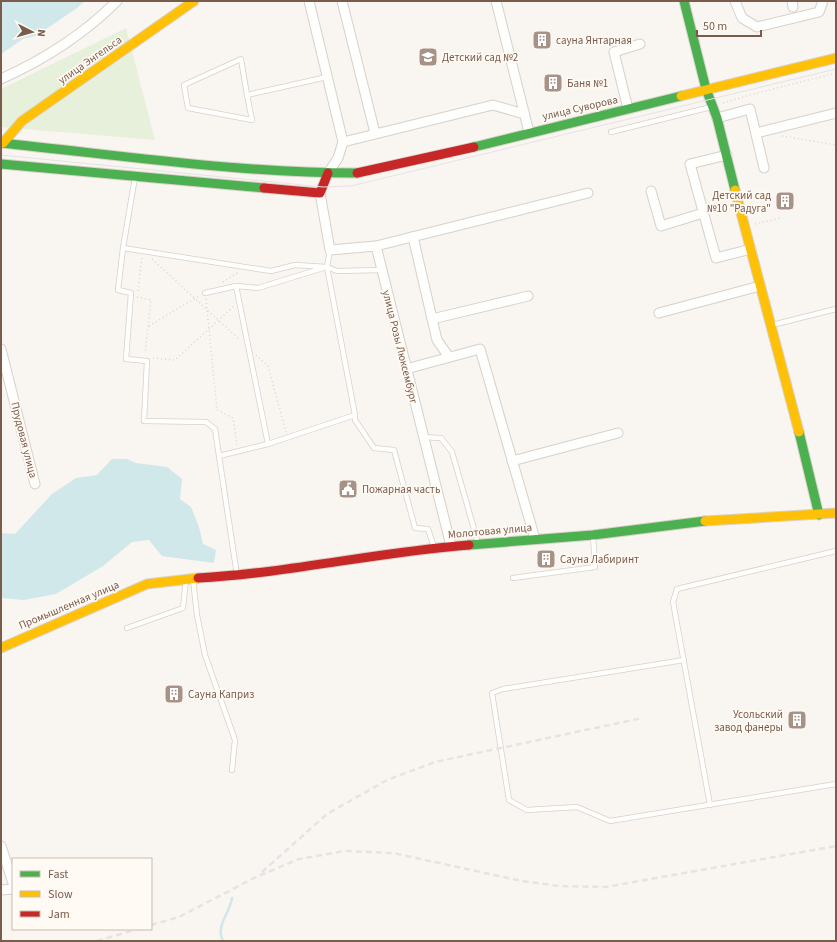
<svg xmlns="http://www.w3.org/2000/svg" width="837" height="942" viewBox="0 0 837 942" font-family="'Source Sans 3',sans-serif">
	<rect width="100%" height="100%" fill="#f9f5f0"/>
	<path fill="#e7f0db" d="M126,28L155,140L1,127V89Z"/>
	<g fill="#d0e8ea">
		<path d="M1,1H85L77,8L36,36L23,39L1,54Z"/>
		<path d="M112,459H127L136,463L167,467L182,479L180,499L191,507L199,527L203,544L216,550L214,563L162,556L149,540L132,542L103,566L56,594L24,600L1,598V533L15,534L52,494L76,478L97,475Z"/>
	</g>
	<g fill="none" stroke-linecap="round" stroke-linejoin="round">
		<path stroke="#d0e8ea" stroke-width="2.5" d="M223,941C215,926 230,913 232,898"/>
		<defs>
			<g id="lane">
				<path d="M247,95L241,59L184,85L188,108L252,120L247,95L327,77"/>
				<path d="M611,132L711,107"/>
				<path d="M135,177L123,248L271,271L295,265L327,267L337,271L381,270"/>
				<path d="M123,248L118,290L131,293L126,359L147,361L144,421L206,422L215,429L219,456"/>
				<path d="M236,286L268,444"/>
				<path d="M205,293L236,286L258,288L323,268"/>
				<path d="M772,325L836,309"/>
				<path d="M355,415V420L374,448L394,450L415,528L428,529L434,547"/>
				<path d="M423,437L441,438L452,452L478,543"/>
				<path d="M237,575L219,456L268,444L355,415L327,267L330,250"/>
				<path d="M513,578L595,567L593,536"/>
				<path d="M193,579L197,615L205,655L235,740L232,770"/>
				<path d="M127,628L183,608L186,579"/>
				<path d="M684,660L503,689L492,693L509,800L527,810L577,807L610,821L836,784"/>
				<path d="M710,805L673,602L677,589L836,551"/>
			</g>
			<g id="street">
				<path d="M309,1L343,142L338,158L328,173"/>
				<path d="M342,1L375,133"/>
				<path d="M496,1L529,132"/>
				<path d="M735,1L742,18L757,27L819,12L823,1"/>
				<path d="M792,1L793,7"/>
				<path d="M1,79C43,60 84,34 117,1"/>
				<path d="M628,109L614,52L640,44"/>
				<path d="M717,118L750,109L764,168"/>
				<path d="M756,133L836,113"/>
				<path d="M343,142L493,105L524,114"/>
				<path d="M727,155L690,164L716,258L751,249"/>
				<path d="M651,191L661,226L703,213"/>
				<path d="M320,193L330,250L376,246L588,193"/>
				<path d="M413,237L437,340L449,357"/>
				<path d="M376,246L451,546"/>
				<path d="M659,313L760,286"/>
				<path d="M432,319L528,296"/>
				<path d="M1,349L35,484"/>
				<path d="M406,369L480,349L535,539"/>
				<path d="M512,461L618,433"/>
				<path d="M1,846L13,883"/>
				<path d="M1,890L13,889"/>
			</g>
			<g id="fast">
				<path d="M684,1L706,89L717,118L735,190"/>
				<path d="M1,143C119,155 238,173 357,173"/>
				<path d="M474,147L681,96"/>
				<path d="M1,164L264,188"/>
				<path d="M799,432L819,515"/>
				<path d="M469,545L593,535L705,521"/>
			</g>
			<g id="slow">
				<path d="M681,96L836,58"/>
				<path d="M3,143L22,121L194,1"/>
				<path d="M735,190L799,432"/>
				<path d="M705,521L836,513"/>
				<path d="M1,648L147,584L198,578"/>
			</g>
			<g id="jam">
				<path d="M357,173L474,147"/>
				<path d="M264,188L320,193L328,173"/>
				<path d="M198,578C289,573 378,552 469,545"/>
			</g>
		</defs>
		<use href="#lane" stroke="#d7d1cb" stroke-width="6"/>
		<use href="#street" stroke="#d7d1cb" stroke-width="11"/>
		<use href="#fast" stroke="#d9d2cb" stroke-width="11"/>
		<use href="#slow" stroke="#d9d2cb" stroke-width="11"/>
		<use href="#jam" stroke="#d9d2cb" stroke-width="11"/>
		<g stroke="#dcd5d0" stroke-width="1.5" stroke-dasharray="1 3" stroke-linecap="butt">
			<path d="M723,103L757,93L836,73"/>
			<path d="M782,136L836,145"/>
			<path d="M755,224L781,218"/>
			<path d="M152,259L240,340"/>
			<path d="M223,282L239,272"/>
			<path d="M138,291L142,257"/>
			<path d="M137,297L151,300L145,353"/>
			<path d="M206,299L217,410L233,418L237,445"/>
			<path d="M149,326L199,296"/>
			<path d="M256,355L268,366L286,432"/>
			<path d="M153,358L175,360L234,306"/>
		</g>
		<use href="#lane" stroke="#fefefd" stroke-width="4.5"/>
		<use href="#street" stroke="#fefefd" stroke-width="9"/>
		<use href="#fast" stroke="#4caf50" stroke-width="9"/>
		<use href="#slow" stroke="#ffc107" stroke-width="9"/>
		<use href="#jam" stroke="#c62828" stroke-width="9"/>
		<path stroke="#e6e3e7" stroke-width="1" d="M1,155L323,187L351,186L836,69"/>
		<g stroke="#e6e3e7" stroke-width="2.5" stroke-dasharray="6 4" stroke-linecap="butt">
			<path d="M262,872L327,814L387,780L435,762L642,718"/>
			<path d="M151,925L179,917L256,877L299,859L345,851L393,853L522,881L559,886L606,887L836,846"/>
			<path d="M97,941L138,929"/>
		</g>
	</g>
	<defs>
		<symbol id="building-square" viewBox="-11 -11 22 22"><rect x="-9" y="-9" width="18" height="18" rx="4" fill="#a69286" stroke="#fffaf3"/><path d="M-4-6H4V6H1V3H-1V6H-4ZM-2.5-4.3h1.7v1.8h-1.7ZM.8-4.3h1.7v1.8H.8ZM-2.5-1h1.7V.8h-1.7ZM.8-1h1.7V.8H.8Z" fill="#fff"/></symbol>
		<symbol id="school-square" viewBox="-11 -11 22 22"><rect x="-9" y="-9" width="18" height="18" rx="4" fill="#a69286" stroke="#fffaf3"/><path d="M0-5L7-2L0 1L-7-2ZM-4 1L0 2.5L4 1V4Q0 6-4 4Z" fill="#fff"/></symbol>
		<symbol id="civic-square" viewBox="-11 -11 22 22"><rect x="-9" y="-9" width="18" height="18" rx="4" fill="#a69286" stroke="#fffaf3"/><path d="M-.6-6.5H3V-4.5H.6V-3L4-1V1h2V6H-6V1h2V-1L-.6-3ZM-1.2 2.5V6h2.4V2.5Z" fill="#fff"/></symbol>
	</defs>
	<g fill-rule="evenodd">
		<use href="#building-square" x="531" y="29" width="22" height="22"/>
		<use href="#school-square" x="417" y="46" width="22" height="22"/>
		<use href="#building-square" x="542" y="72" width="22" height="22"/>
		<use href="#building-square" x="774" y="190" width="22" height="22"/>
		<use href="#civic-square" x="337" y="478" width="22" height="22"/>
		<use href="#building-square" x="535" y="548" width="22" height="22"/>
		<use href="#building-square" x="163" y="683" width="22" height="22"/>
		<use href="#building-square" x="786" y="709" width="22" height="22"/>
	</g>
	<g text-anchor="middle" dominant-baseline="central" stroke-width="3.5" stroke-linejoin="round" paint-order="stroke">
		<g font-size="11" fill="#7a5c4d" stroke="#fffaf3" text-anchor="start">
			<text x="556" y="40">сауна Янтарная</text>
			<text x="442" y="57">Детский сад №2</text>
			<text x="567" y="83">Баня №1</text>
			<text x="771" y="195" text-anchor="end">Детский сад<tspan x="771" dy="13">№10 "Радуга"</tspan></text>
			<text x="362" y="489">Пожарная часть</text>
			<text x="560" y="559">Сауна Лабиринт</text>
			<text x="188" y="694">Сауна Каприз</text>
			<text x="783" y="714" text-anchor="end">Усольский<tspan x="783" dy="13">завод фанеры</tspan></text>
		</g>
		<g font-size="11" fill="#7a5c4d" stroke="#fffaf3">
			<text transform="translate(90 60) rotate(-35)">улица Энгельса</text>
			<text transform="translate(580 108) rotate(-13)">улица Суворова</text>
			<text transform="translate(400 347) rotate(76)">улица Розы Люксембург</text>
			<text transform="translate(24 440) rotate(76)">Прудовая улица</text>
			<text transform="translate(490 531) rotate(-5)">Молотовая улица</text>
			<text transform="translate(69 605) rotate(-23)">Промышленная улица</text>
		</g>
	</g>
	<rect width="837" height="942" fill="none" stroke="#7a5c4d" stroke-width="4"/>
	<rect x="12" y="858" width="140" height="72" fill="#fffaf3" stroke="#cabbb1"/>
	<rect x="20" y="871" width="20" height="6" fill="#4caf50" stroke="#cabbb1"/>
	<text x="48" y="878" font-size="12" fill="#7a5c4d">Fast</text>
	<rect x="20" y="891" width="20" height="6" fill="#ffc107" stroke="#cabbb1"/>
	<text x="48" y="898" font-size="12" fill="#7a5c4d">Slow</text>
	<rect x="20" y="911" width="20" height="6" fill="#c62828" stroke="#cabbb1"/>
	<text x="48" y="918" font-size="12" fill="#7a5c4d">Jam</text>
	<g transform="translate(32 32) rotate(96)" stroke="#fffaf3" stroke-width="3" paint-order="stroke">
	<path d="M0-3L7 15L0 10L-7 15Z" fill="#7a5c4d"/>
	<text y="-6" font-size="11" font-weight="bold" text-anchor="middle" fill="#7a5c4d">N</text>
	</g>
	<path d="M697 30v6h64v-6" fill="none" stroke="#7a5c4d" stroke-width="2"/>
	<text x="703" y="30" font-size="12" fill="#7a5c4d" stroke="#fffaf3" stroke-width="3" paint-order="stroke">50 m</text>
</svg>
